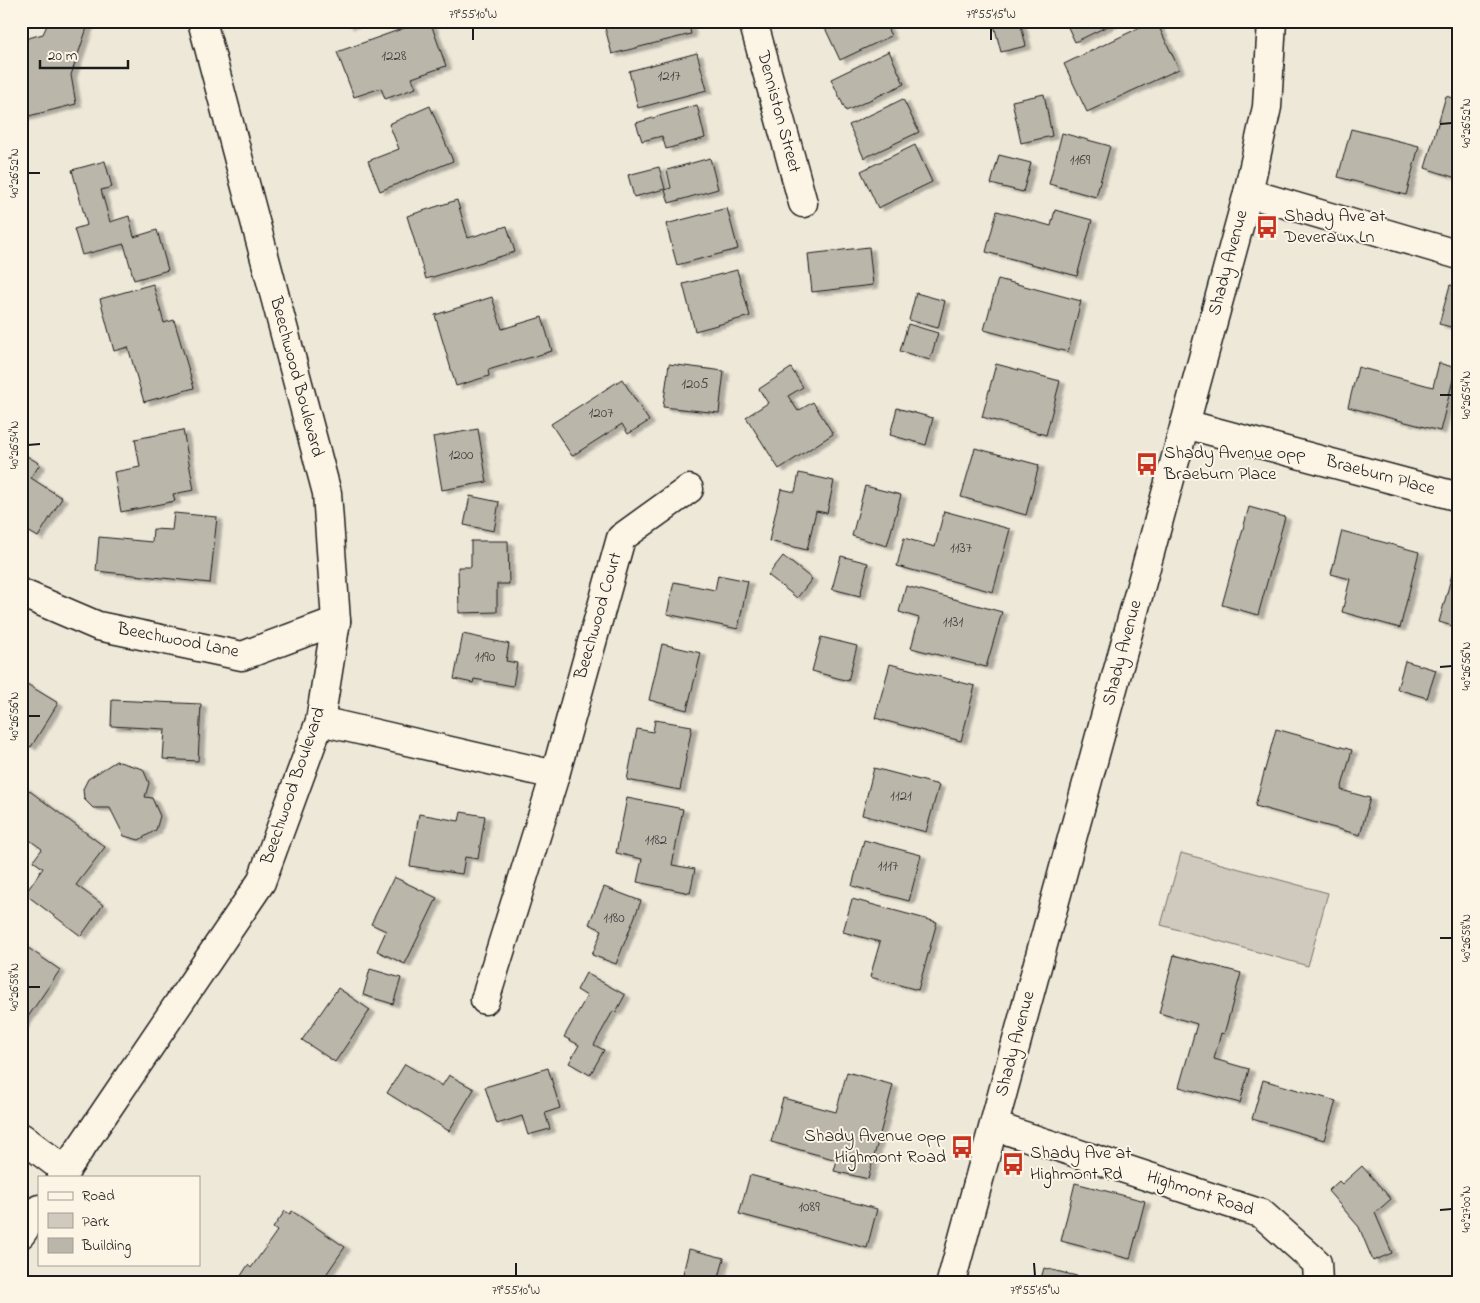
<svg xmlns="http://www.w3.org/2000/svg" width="1480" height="1303" viewBox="0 0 1480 1303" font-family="'Indie Flower',sans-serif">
	<defs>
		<filter id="shadow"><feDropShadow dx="5.5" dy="3" stdDeviation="1" flood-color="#0004"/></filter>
	</defs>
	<rect width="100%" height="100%" fill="#eee8d9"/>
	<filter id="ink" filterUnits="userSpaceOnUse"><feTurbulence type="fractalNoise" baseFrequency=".02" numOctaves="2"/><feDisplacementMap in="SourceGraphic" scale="10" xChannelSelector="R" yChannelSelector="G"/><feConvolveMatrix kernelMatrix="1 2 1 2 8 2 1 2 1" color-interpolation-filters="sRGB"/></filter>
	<g filter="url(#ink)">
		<path fill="#cfcabd" stroke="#76736c" d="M1181,853L1328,893L1308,966L1161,925Z"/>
		<g fill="#bab6aa" stroke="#1c1c1c" filter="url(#shadow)">
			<path d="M49,21H80L88,25L71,75L76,104L21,118V40L43,34Z"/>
			<path d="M346,21H362L348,26Z"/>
			<path d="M424,21H430L446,66L412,78L416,88L385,99L381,88L354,97L337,52Z"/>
			<path d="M615,21H688L691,34L612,54L604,24Z"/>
			<path d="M838,21H884L891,36L840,60L825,28Z"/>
			<path d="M993,21H1020L1026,46L1001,52Z"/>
			<path d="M1065,21H1118L1075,42Z"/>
			<path d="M1153,21H1156L1179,69L1087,112L1064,64Z"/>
			<path d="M889,51L904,84L846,111L831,79Z"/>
			<path d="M697,53L707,90L638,108L629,71Z"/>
			<path d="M1044,94L1052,136L1021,143L1012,101Z"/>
			<path d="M1446,96L1459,100V179L1425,168Z"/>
			<path d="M903,99L919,132L864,158L849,125Z"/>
			<path d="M697,105L705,138L666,149L662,136L642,141L636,123Z"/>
			<path d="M430,106L453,161L380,191L368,161L399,149L389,124Z"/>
			<path d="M1351,129L1419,146L1406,195L1338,177Z"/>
			<path d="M1062,133L1110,146L1096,197L1049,184Z"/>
			<path d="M915,145L932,182L878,208L861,171Z"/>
			<path d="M999,155L1031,163L1023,192L991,184Z"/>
			<path d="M710,158L718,189L669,203L665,190L671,188L667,170Z"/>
			<path d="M105,161L112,187L101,190L110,222L129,216L134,237L157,230L168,270L134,280L124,244L82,255L74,229L87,225L72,170Z"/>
			<path d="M659,167L665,189L634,197L628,175Z"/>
			<path d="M457,200L468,238L507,226L515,252L426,279L407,216Z"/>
			<path d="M727,208L738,249L677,265L666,224Z"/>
			<path d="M1055,210L1092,220L1077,276L986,252L997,211L1051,226Z"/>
			<path d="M869,247L873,285L812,292L808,254Z"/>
			<path d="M737,270L750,316L695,331L683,284Z"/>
			<path d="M998,279L1081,301L1068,352L984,330Z"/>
			<path d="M153,284L164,323L174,320L194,388L144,402L128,347L114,351L100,299Z"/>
			<path d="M1450,285L1459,287V329L1439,324Z"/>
			<path d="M916,293L945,301L938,328L909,320Z"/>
			<path d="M492,297L502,329L542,317L552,351L488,370L489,376L456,386L435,315Z"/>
			<path d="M908,324L938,333L930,360L900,351Z"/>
			<path d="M1439,363L1456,368L1440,431L1348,407L1358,367L1433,387Z"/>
			<path d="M669,364L724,371L719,413L663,407Z"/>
			<path d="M996,364L1060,381L1046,435L982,417Z"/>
			<path d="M791,368L803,387L788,396L798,411L813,402L833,434L779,469L746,417L768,403L759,389Z"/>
			<path d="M622,379L649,421L628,434L622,424L572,456L551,424Z"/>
			<path d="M897,408L933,418L926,445L890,435Z"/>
			<path d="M478,429L487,482L442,490L433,437Z"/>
			<path d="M183,430L194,490L173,494L175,501L121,512L114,472L140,467L135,439Z"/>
			<path d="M975,448L1039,465L1026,515L961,497Z"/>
			<path d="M22,453L40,464L31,478L62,498L38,537L21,527Z"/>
			<path d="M799,473L834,481L827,513L816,511L807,550L769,541L781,489L795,492Z"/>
			<path d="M865,486L901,495L887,546L852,536Z"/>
			<path d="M470,496L499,502L494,531L464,525Z"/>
			<path d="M1249,507L1285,517L1258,615L1222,605Z"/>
			<path d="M944,511L1010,529L993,592L897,566L904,538L935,547Z"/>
			<path d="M174,513L217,517L210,583L96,571L99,537L152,542L153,529L172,530Z"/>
			<path d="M1342,531L1419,552L1400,628L1342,612L1350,579L1331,574Z"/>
			<path d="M471,541H508L509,584H497V612L459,613L458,567H471Z"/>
			<path d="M783,556L812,579L797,598L768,575Z"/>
			<path d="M841,556L868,563L860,596L832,589Z"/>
			<path d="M1453,571L1459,572V628L1439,622Z"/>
			<path d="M718,575L748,581L738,629L667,614L674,582L715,590Z"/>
			<path d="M906,586L1002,612L986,667L911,648L919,618L899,612Z"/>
			<path d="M463,634L509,644L506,661L517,663L513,686L474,679L473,683L454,679Z"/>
			<path d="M821,637L857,646L848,681L812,671Z"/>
			<path d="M662,644L701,653L687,710L649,700Z"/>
			<path d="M1405,661L1436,670L1427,698L1397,689Z"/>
			<path d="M890,664L975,686L961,741L875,718Z"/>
			<path d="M22,681L58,703L31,747L21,741Z"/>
			<path d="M112,700L201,704L198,761L163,759L165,729L111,726Z"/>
			<path d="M655,720L692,726L680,790L627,780L637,729L653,732Z"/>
			<path d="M1276,729L1352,750L1341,790L1370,798L1360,835L1255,806Z"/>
			<path d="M116,761L143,769L149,783L145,797L152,798L160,816L156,830L139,840L124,836L110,808H93L84,799L83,789L88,779Z"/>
			<path d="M874,768L939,785L926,832L862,815Z"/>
			<path d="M23,786L105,847L76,885L103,905L81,936L25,894L43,868L33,861L42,849L21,834Z"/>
			<path d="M627,798L683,809L672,865L695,869L690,893L637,882L642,859L616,853Z"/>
			<path d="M461,812L485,816L478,859L465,857L462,874L410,866L419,814L459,821Z"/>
			<path d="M864,840L921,855L909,901L852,886Z"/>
			<path d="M394,877L437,898L405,964L377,951L386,931L371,924Z"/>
			<path d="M604,887L641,901L616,964L592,955L602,930L589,924Z"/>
			<path d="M852,899L937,922L918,990L870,977L880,942L843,932Z"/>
			<path d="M21,943L60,970L21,1027Z"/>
			<path d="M1174,955L1241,973L1224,1034L1221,1033L1214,1059L1249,1069L1240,1103L1179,1087L1197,1024L1159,1013Z"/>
			<path d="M370,969L401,978L393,1004L363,995Z"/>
			<path d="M586,973L625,995L616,1012L613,1011L594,1045L604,1050L590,1075L569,1063L579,1045L564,1037L587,996L577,990Z"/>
			<path d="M338,988L370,1010L335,1062L302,1040Z"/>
			<path d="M405,1064L442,1086L449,1075L474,1089L449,1131L387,1093Z"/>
			<path d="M548,1068L560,1108L545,1113L550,1129L528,1135L522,1116L497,1124L485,1087Z"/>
			<path d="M847,1072L893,1085L868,1179L834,1171L837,1160L771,1142L783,1098L836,1112Z"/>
			<path d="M1263,1080L1336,1101L1324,1140L1252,1119Z"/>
			<path d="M1362,1166L1391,1199L1375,1213L1392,1253L1373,1261L1359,1227L1328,1191L1339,1181L1342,1184Z"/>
			<path d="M750,1175L877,1209L867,1248L739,1214Z"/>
			<path d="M1075,1183L1145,1201L1130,1259L1061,1241Z"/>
			<path d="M285,1211L290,1214L292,1211L345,1247L321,1282H237L248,1265L251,1268L277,1231L273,1228Z"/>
			<path d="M689,1249L724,1258L718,1282H681Z"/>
			<path d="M1044,1268L1101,1282H1040Z"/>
		</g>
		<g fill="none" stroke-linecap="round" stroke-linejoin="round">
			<defs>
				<g id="street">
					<path d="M753,21L803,203"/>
					<path d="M1248,193L1459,255"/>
					<path d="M1185,424L1459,497"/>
					<path d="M21,593L98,626L242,656L336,621"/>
					<path d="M320,721L555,775"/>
					<path d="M485,1000L555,775L621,538L689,489"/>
					<path d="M994,1126L1262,1214L1317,1263L1318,1282"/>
					<path d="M21,1137L66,1171"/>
				</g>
				<g id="secondary">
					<path d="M61,1177L261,882L320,721L336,621L327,493L202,21"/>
					<path d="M21,1234L39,1209"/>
				</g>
				<path id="primary" d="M951,1282L1248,193L1267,107L1272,21"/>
			</defs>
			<use href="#street" stroke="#1c1c1c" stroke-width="31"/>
			<use href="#secondary" stroke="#1c1c1c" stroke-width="31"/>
			<use href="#primary" stroke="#1c1c1c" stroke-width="31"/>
			<use href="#street" stroke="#fcf5e5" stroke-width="28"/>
			<use href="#secondary" stroke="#fcf5e5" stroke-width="28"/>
			<use href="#primary" stroke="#fcf5e5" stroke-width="28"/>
		</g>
	</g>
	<path fill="none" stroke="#1c1c1c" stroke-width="2" d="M473,28V40M991,28V40M1440,124L1452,123M28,173H40M1440,395H1452M28,445L40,444M1440,667L1452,666M28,716H40M1440,938H1452M28,987H40M1440,1210L1452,1209M516,1263V1276M1034,1263L1035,1276"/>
	<defs>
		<symbol id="bus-bare" viewBox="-9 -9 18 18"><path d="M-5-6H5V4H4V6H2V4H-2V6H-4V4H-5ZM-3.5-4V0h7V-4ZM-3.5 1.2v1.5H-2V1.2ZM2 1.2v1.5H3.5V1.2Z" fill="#c8321e" stroke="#fcf5e5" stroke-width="2.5" paint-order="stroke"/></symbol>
	</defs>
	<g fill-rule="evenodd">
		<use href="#bus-bare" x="1251" y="211" width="32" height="32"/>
		<use href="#bus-bare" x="1131" y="448" width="32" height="32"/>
		<use href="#bus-bare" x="946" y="1131" width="32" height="32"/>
		<use href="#bus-bare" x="997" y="1148" width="32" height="32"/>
	</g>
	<g text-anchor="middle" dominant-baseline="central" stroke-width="4" stroke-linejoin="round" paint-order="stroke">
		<g font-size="15" fill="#444240">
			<text x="394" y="56">1228</text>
			<text x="669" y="76">1217</text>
			<text x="1080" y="160">1169</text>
			<text x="695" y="384">1205</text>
			<text x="601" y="413">1207</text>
			<text x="461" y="455">1200</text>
			<text x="961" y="548">1137</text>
			<text x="953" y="622">1131</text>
			<text x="485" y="657">1190</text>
			<text x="901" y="796">1121</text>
			<text x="656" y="840">1182</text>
			<text x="888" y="866">1117</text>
			<text x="614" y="918">1180</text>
			<text x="809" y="1207">1089</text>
		</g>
		<g font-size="18" fill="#1c1c1c" stroke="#fcf5e5">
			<text transform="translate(778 112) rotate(75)">Denniston Street</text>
			<text transform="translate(1229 263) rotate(-75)">Shady Avenue</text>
			<text transform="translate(296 377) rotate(75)">Beechwood Boulevard</text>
			<text transform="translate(1380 476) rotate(15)">Braeburn Place</text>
			<text transform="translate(599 616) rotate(-74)">Beechwood Court</text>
			<text transform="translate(178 641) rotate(11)">Beechwood Lane</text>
			<text transform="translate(1123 653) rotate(-75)">Shady Avenue</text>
			<text transform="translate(294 786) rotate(-71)">Beechwood Boulevard</text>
			<text transform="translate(1016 1044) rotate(-75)">Shady Avenue</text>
			<text transform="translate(1200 1194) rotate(18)">Highmont Road</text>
		</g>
		<g font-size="18" fill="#1c1c1c" stroke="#fcf5e5" text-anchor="start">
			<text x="1284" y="217">Shady Ave at<tspan x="1284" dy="21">Deveraux Ln</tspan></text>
			<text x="1164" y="454">Shady Avenue opp<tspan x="1164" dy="21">Braeburn Place</tspan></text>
			<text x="946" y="1137" text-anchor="end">Shady Avenue opp<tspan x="946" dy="21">Highmont Road</tspan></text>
			<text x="1030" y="1154">Shady Ave at<tspan x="1030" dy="21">Highmont Rd</tspan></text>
		</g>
	</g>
	<rect width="1480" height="1303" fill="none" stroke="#fcf5e5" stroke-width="55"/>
	<rect x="38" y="1176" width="162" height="90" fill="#fcf5e5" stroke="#a29e95"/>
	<rect x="48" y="1192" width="25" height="8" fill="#fcf5e5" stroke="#a29e95"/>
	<text x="82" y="1200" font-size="15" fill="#1c1c1c">Road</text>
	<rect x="48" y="1213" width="25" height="15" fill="#cfcabd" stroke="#a29e95"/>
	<text x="82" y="1226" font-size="15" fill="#1c1c1c">Park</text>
	<rect x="48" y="1238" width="25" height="15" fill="#bab6aa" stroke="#a29e95"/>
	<text x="82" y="1250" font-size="15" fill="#1c1c1c">Building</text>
	<path d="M40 60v8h88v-8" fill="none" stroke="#1c1c1c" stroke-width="2.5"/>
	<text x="48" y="60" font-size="15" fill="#1c1c1c" stroke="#fcf5e5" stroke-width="4" paint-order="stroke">20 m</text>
	<rect x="28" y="28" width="1424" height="1248" fill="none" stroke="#1c1c1c" stroke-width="2"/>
	<g font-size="12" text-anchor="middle" fill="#1c1c1c">
		<text x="473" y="18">79°55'10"W</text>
		<text x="991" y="18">79°55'15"W</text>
		<text transform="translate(1466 123) rotate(-90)" y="4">40°26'52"N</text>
		<text transform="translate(14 173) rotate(-90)" y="4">40°26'52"N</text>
		<text transform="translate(1466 395) rotate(-90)" y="4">40°26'54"N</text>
		<text transform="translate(14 445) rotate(-90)" y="4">40°26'54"N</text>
		<text transform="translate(1466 666) rotate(-90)" y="4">40°26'56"N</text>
		<text transform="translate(14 716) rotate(-90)" y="4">40°26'56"N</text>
		<text transform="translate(1466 938) rotate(-90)" y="4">40°26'58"N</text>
		<text transform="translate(14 987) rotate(-90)" y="4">40°26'58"N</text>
		<text transform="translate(1466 1209) rotate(-90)" y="4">40°27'00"N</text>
		<text x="516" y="1294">79°55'10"W</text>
		<text x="1035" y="1294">79°55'15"W</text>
	</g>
</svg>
